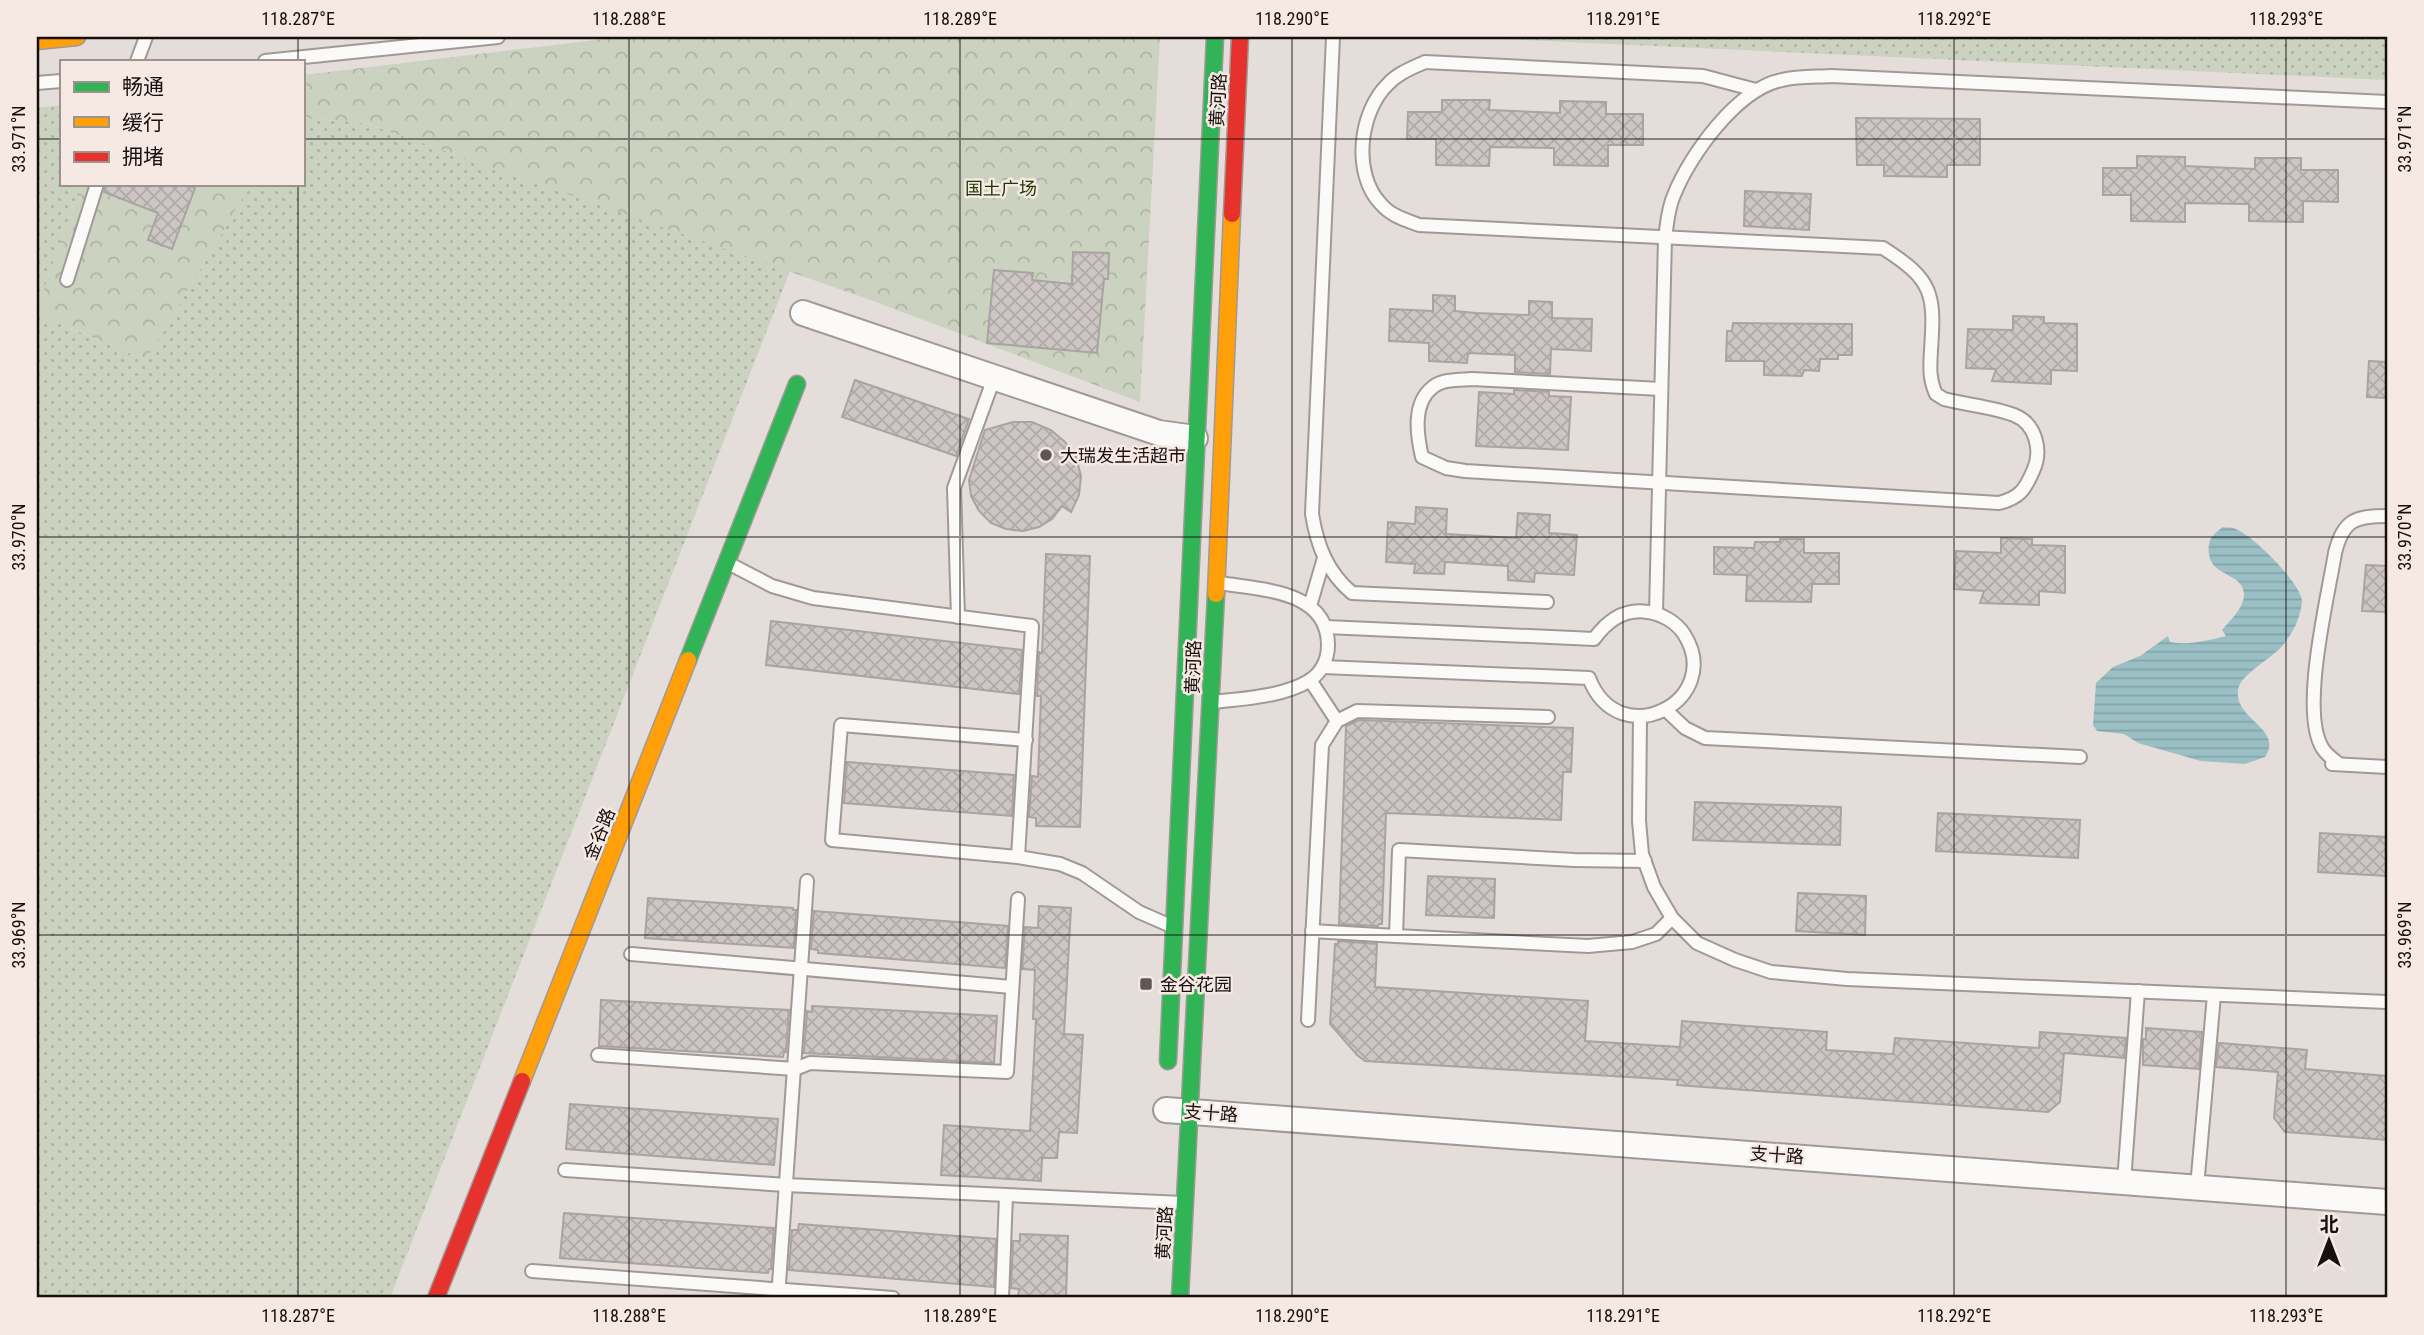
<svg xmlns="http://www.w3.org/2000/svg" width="2424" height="1335" viewBox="0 0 2424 1335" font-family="'Roboto Condensed','Noto Sans SC',sans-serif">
	<defs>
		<pattern id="grass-dots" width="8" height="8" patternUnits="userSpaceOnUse" patternTransform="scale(1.75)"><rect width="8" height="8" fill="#cbd3c0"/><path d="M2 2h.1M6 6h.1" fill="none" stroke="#adb4a4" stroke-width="1.8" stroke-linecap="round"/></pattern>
		<pattern id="park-crowns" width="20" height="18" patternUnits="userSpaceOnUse" patternTransform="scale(1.75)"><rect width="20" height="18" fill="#cbd3c0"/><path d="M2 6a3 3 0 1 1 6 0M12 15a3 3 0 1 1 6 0" fill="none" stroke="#adb4a4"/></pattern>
		<pattern id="water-rules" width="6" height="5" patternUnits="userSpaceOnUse" patternTransform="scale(1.75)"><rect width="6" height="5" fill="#9ac0c5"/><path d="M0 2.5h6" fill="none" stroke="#84a4a8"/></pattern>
		<pattern id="building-cross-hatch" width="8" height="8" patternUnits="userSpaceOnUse" patternTransform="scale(1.75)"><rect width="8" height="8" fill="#cdc6c4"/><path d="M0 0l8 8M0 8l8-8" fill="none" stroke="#afa9a7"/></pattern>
	</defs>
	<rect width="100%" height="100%" fill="#e5ddda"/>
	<g fill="url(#grass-dots)">
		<path d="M1461,37H2387V80Z"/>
		<path d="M61,105V184H81L37,308V108Z"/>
		<path d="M303,118L365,123L790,271L390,1298H37V314L146,360L251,184H303Z"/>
	</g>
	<g fill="url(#park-crowns)">
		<path d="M620,37H1160L1140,402L876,302L365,123L303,118V75Z"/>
		<path d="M81,184H251L146,360L37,314V308Z"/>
	</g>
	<path fill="url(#water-rules)" d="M2223,527C2226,528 2230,527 2233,528C2251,533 2301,583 2302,601C2302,606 2299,617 2297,622C2294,629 2288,639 2283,645C2273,658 2240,674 2238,690C2234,720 2284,728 2265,757L2245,764L2201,761L2138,743L2124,734L2097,731L2093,725L2096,683L2113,667L2140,656L2168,636L2170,642C2189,646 2208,640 2226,636L2222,630C2230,621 2245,607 2244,593C2242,573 2211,576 2209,554C2207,540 2212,535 2223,527Z"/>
	<g fill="url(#building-cross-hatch)" stroke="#a9a3a1" stroke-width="2">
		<path d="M1442,100H1490L1489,110L1560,113V101L1606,102V114H1643V145H1608V166L1554,165V148L1490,147L1489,166L1436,165V139H1407L1408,112H1442Z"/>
		<path d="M1856,118L1980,119V165H1947V177L1884,176V165H1857Z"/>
		<path d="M2137,156L2185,157V166L2255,169V158H2301V170H2338V202L2303,201V222L2249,221V204L2185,203V222L2131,221V195H2103V168H2137Z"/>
		<path d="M106,184H185L195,188L172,249L148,240L158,213L104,192Z"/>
		<path d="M1745,191L1811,194L1809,230L1744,226Z"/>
		<path d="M1073,252L1109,253L1108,279H1104L1097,353L987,343L994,270L1033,273L1032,280L1072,284Z"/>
		<path d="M1433,295L1455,296V311L1476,313L1529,315V301L1552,302V318L1592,319L1591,351L1551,349L1550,374L1515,372V355L1468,353L1467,363L1429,361V343L1389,341L1390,309L1433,311Z"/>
		<path d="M2013,316L2044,317V323L2077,324V371L2051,370V384L1992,381L1996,369L1966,368L1968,329L2013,330Z"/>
		<path d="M1733,323L1852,324V355H1838V359H1820L1819,371L1804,370L1802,376L1764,375V361H1726L1727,331H1732Z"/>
		<path d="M2369,361L2387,362V398L2367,397Z"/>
		<path d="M855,380L969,419L956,456L842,417Z"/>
		<path d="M1514,390L1549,392V396L1571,397L1568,450L1476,446L1479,392L1514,394Z"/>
		<path d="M1013,422H1032L1051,430L1065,442L1076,457L1081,476L1079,495L1071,512L1062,506L1052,519L1039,527L1023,531L1006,529L991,523L979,511L971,496L969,480L985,430Z"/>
		<path d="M1416,507L1447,509L1446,534L1516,538L1518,513L1550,515L1549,533L1577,535L1574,575L1535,573L1534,582L1508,580V566L1445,562L1444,574L1414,573L1415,564L1386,562L1388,522L1415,524Z"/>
		<path d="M2001,538L2032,539V545L2065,546V593L2039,591V605L1980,603L1984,591L1954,589L1956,551L2001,553Z"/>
		<path d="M1780,539H1804V553H1839V584H1812L1811,602L1746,601L1747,575L1714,574V547L1754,548L1755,542H1780Z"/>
		<path d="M1046,554L1090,556L1080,827L1036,826V818L1029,817L1032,776L1038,777L1041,696H1037L1039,652L1042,653Z"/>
		<path d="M2366,565L2387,566V612L2362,611Z"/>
		<path d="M771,621L1022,650L1019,694L766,665Z"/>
		<path d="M1359,720L1573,728L1571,772H1563L1561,820L1386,813L1382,924H1379L1378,926L1339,924L1346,726Z"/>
		<path d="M847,762L1014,775L1012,816L844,803Z"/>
		<path d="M1695,802L1841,807L1840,845L1693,840Z"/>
		<path d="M1938,813L2080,820L2078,858L1936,851Z"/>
		<path d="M2320,833L2387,837V876L2318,872Z"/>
		<path d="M1428,876L1495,879L1494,918L1426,915Z"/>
		<path d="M1798,893L1866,896L1865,935L1796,931Z"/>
		<path d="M648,898L793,908V910H796L794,948L645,938Z"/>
		<path d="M1039,906L1071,908L1064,1034L1083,1035L1077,1133L1059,1132L1057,1158H1042L1041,1181L941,1175L944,1125L1030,1131L1036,1019H1033L1035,970L1022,969L1025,927L1038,928Z"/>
		<path d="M814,911L1008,926L1005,968L818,953V950L811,949Z"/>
		<path d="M1338,941L1377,944L1375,987L1588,1001L1585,1041L1680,1047L1682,1021L1827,1032L1826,1050L1893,1054L1895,1038L2039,1048L2040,1032L2126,1038L2124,1058L2064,1053L2060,1102L2048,1112L1677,1085L1678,1080L1365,1061L1357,1055L1330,1024L1335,944H1338Z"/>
		<path d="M601,1000L789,1010L786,1052H784L783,1057L599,1046Z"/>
		<path d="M812,1006L997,1016L994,1063L804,1053L807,1011L812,1012Z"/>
		<path d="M2146,1028L2202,1032L2199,1069L2143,1065V1039H2146Z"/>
		<path d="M2219,1043L2307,1050L2305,1069L2387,1076V1140L2285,1132L2274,1118L2278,1072L2216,1067Z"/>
		<path d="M570,1104L778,1119L774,1165L566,1149Z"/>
		<path d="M564,1213L774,1228L771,1269H769L768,1273L560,1258Z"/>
		<path d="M799,1224L996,1239L994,1287L789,1270L792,1230H798Z"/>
		<path d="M1020,1234L1068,1236L1066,1298H1018L1019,1289L1011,1288L1013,1241H1020Z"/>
	</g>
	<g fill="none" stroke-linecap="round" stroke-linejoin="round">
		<defs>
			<g id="lane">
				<path d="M1333,37L1312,514C1317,545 1327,572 1352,593L1547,602"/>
				<path d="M137,61L146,37"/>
				<path d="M265,61L498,37"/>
				<path d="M37,83L61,81"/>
				<path d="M67,280L97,184"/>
				<path d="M1661,389L1472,379C1459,380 1443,379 1433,387C1412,403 1417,435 1422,457L1446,468L1465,471L1999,503C2019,498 2025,490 2033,471C2042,452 2037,424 2014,415C1993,407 1967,405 1944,399L1936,394C1929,379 1930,366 1931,350C1935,293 1933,280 1883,248L1419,225C1406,220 1391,216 1381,204C1352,174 1359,112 1388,84C1398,73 1412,68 1425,62L1703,76L1756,90"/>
				<path d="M728,563L772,586L813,598L1032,626L1018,857"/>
				<path d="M1310,606L1324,558"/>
				<path d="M1656,613L1665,238C1667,224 1668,208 1674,195C1690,155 1737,89 1782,80C1798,76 1815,77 1831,76L2387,102"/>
				<path d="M958,617L954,488L994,378"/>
				<path d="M1323,667L1589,678C1619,756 1726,700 1684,634C1676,622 1662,614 1648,612C1625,608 1607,621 1594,639L1326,627"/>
				<path d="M1310,680L1337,721"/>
				<path d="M1215,702C1246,698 1281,697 1309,681C1321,673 1328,660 1328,645C1328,590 1261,590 1220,583"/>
				<path d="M1666,710L1685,728L1705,738L2080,757"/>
				<path d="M1640,717L1639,821L1642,854L1654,887L1672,918L1697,943L1735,960L1771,972L1847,979L2387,1002"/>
				<path d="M1026,740L841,725L832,840L1018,857L1060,864L1082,873L1139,912L1171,926"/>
				<path d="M2332,764L2387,767"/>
				<path d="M2339,764C2334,760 2327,755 2323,749C2299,713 2328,597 2335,553C2343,520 2355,516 2387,516"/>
				<path d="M1645,861L1574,860L1399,850L1396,936L1588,946L1632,942L1656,934L1672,918"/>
				<path d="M1312,931L1396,936"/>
				<path d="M631,954L1012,987"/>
				<path d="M1308,1020L1322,745L1337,721L1357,711L1548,717"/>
				<path d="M598,1055L795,1069L810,1063L1007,1072L1018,899"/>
				<path d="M565,1170L786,1185L1183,1203"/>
				<path d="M2124,1182L2138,991"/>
				<path d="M2197,1187L2214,995"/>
				<path d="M532,1271L893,1298"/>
				<path d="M778,1298L807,881"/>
				<path d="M1002,1298L1006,1196"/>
			</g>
			<g id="street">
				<path d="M803,313L1159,433L1195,438"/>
				<path d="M1166,1110L2387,1202"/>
			</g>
			<g id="fast">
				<path d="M688,660L797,384"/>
				<path d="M1168,1061L1215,37"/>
				<path d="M1180,1298L1216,594"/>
			</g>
			<g id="slow">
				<path d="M37,41L77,37"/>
				<path d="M1216,594L1232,214"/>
				<path d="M522,1081L688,660"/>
			</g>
			<g id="jam">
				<path d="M1232,214L1240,37"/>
				<path d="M436,1298L522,1081"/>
			</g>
		</defs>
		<use href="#lane" stroke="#a09a97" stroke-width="16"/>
		<use href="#street" stroke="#a09a97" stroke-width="28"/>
		<use href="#fast" stroke="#a09a97" stroke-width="19"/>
		<use href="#slow" stroke="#a09a97" stroke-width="19"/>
		<use href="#jam" stroke="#a09a97" stroke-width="19"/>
		<use href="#lane" stroke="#fbfaf9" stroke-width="12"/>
		<use href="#street" stroke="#fbfaf9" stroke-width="24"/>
		<use href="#fast" stroke="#30b455" stroke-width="16"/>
		<use href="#slow" stroke="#ff9f0a" stroke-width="16"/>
		<use href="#jam" stroke="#e5322d" stroke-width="16"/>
	</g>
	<path fill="none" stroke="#15100e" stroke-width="2" stroke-opacity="0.45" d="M298,37V61M629,37V1298M960,37V1298M1292,37V1298M1623,37V1298M1954,37V1298M2286,37V1298M37,139H61M303,139H2387M298,184V1298M37,537H2387M37,935H2387"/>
	<g fill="#5e5855" stroke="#f6e9e3" stroke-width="2.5">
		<circle cx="1046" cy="455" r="7"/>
		<rect x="1139" y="977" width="14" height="14" rx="3.5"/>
	</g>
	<g text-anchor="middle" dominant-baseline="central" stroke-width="5" stroke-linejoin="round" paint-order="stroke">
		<g font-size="18" fill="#15100e" stroke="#f6e9e3">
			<text transform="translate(1218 100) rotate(-87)">黄河路</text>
			<text transform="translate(1193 667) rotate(-88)">黄河路</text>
			<text transform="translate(599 834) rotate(-68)">金谷路</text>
			<text transform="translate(1211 1113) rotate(4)">支十路</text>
			<text transform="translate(1777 1155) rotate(4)">支十路</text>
			<text transform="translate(1164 1233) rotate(-87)">黄河路</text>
		</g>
		<g font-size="18" fill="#1b3900" stroke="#f6e9e3">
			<text x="1001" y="188">国土广场</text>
		</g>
		<g font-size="18" fill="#15100e" stroke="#f6e9e3" text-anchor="start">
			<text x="1060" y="455">大瑞发生活超市</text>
			<text x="1160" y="984">金谷花园</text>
		</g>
	</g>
	<rect width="2424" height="1335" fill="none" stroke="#f6e9e3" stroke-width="77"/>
	<rect x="60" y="60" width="245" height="126" fill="#f6e9e3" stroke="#9c928e" stroke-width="2"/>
	<rect x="74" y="82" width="35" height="10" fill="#30b455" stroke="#9c928e" stroke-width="2"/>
	<text x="122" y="94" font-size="21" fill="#15100e">畅通</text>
	<rect x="74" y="117" width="35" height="10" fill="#ff9f0a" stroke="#9c928e" stroke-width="2"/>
	<text x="122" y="130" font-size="21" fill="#15100e">缓行</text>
	<rect x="74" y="152" width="35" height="10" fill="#e5322d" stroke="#9c928e" stroke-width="2"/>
	<text x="122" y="164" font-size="21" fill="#15100e">拥堵</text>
	<g transform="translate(2329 1241)" stroke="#f6e9e3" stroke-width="5" paint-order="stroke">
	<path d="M0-5L12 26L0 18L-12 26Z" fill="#15100e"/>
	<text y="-10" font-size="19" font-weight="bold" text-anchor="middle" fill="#15100e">北</text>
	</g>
	<rect x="38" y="38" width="2348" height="1258" fill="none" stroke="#15100e" stroke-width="2.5"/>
	<g font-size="18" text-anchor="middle" fill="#15100e">
		<text x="298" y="25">118.287°E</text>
		<text x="629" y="25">118.288°E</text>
		<text x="960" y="25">118.289°E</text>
		<text x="1292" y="25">118.290°E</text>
		<text x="1623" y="25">118.291°E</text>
		<text x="1954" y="25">118.292°E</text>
		<text x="2286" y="25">118.293°E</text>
		<text transform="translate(19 139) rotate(-90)" y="6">33.971°N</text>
		<text transform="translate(2405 139) rotate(-90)" y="6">33.971°N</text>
		<text transform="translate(19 537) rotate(-90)" y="6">33.970°N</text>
		<text transform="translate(2405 537) rotate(-90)" y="6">33.970°N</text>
		<text transform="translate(19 935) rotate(-90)" y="6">33.969°N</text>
		<text transform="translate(2405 935) rotate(-90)" y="6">33.969°N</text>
		<text x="298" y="1322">118.287°E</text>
		<text x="629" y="1322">118.288°E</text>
		<text x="960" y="1322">118.289°E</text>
		<text x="1292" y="1322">118.290°E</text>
		<text x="1623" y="1322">118.291°E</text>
		<text x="1954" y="1322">118.292°E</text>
		<text x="2286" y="1322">118.293°E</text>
	</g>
</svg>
